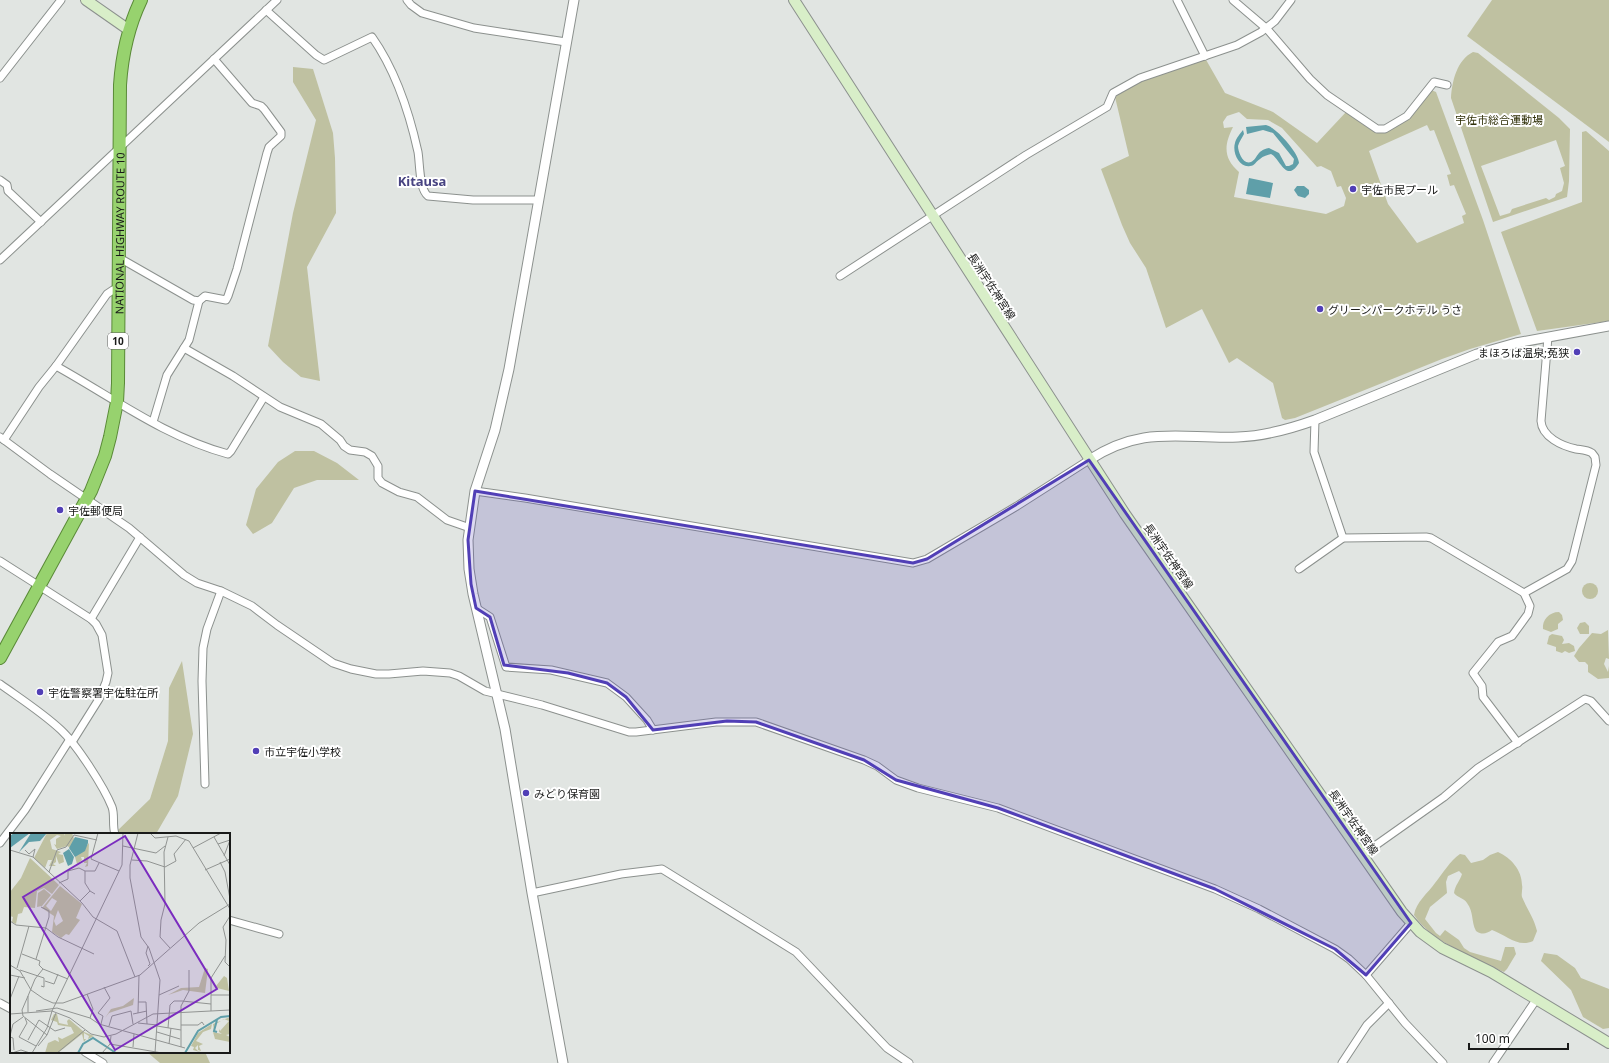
<svg xmlns="http://www.w3.org/2000/svg" width="1609" height="1063" viewBox="0 0 1609 1063" font-family="'Noto Sans','Noto Sans JP',sans-serif">
	<rect width="100%" height="100%" fill="#e1e5e2"/>
	<g fill="#bfc1a1" fill-rule="evenodd">
		<path d="M1492,0H1609V142L1467,36Z"/>
		<path d="M1473,52L1478,53L1559,118L1570,129L1569,181L1567,197L1493,222L1451,98C1452,81 1457,60 1473,52ZM1556,140L1565,166L1560,168L1564,183L1562,191L1556,194L1555,197L1549,200L1546,198L1512,209L1510,213L1500,216L1481,166Z"/>
		<path d="M1205,58L1225,93L1273,112L1317,143L1347,111C1359,121 1370,134 1386,131L1431,90L1436,92L1483,220L1521,334L1470,349L1442,359L1295,418L1285,420L1282,418L1273,383L1237,358L1229,363L1202,309L1166,328L1146,268L1130,243L1122,225L1101,169L1129,156L1115,97L1128,85ZM1239,112L1247,119L1268,120L1282,128L1317,167L1321,166L1331,171L1337,187L1341,186L1346,198L1344,206L1326,214L1234,197L1239,172C1223,158 1224,145 1233,127L1224,128L1223,122L1227,116ZM1427,125L1430,131L1434,130L1451,174L1447,175L1450,186L1454,185L1466,214L1462,216L1464,223L1417,243L1388,204L1369,151Z"/>
		<path d="M293,67L313,69L333,133L335,158L336,213L307,267L320,381L301,377L283,362L268,346L293,213L316,120L293,82Z"/>
		<path d="M1586,131L1609,151V321L1537,331L1501,232L1582,202V132Z"/>
		<path d="M295,451H314L337,463L359,480H317L294,488L272,523L253,534L246,525L256,489L278,462Z"/>
		<circle cx="1590" cy="591" r="8"/>
		<path d="M1559,612L1562,615L1563,620L1558,624V629L1551,632L1543,629C1542,620 1549,612 1559,612Z"/>
		<path d="M1585,622L1589,626V634H1580L1577,628L1580,623Z"/>
		<path d="M1608,630L1609,659L1606,658L1604,664L1608,672L1609,666V678L1598,679L1588,672V665L1585,662H1579L1574,656L1579,648L1592,633L1601,634Z"/>
		<path d="M1552,634L1562,636L1564,640L1562,644L1569,643L1574,646L1575,651L1569,653L1565,651L1562,653L1556,651V647L1547,644L1549,636Z"/>
		<path d="M182,661L193,734L178,796L156,834H114L150,799L168,741L169,688Z"/>
		<path d="M1498,852C1511,858 1522,870 1522,885C1523,889 1521,893 1522,897C1527,909 1534,918 1537,931L1533,941C1518,948 1506,935 1492,930C1486,934 1482,935 1476,931C1471,922 1474,912 1467,903C1464,898 1458,898 1454,893C1455,885 1460,881 1462,874L1459,871L1448,876L1446,882L1447,893L1430,907L1425,919L1436,933L1440,936L1445,930L1459,940L1464,948L1470,952L1501,961L1505,947H1514L1516,954L1507,969L1504,972C1498,970 1493,966 1487,964C1460,950 1432,941 1414,915C1416,902 1428,893 1435,883C1443,873 1450,861 1460,854L1465,855L1471,863L1483,860L1490,855Z"/>
		<path d="M1544,953L1557,955L1575,968L1581,978L1609,989V1028L1603,1029L1583,1017L1571,990L1541,961Z"/>
		<path d="M147,1052H205L210,1063H160Z"/>
	</g>
	<g fill="#5f9fa9">
		<path d="M1266,125C1276,127 1299,153 1299,163C1286,184 1280,158 1271,154C1268,155 1263,156 1260,159C1256,161 1255,166 1250,166C1239,168 1232,152 1235,143C1236,138 1240,134 1243,130L1244,134C1242,138 1239,142 1238,146C1238,152 1243,165 1251,162C1259,158 1255,151 1269,148L1279,153L1286,166H1289L1293,164L1294,159L1273,133L1263,130L1247,134L1246,127Z"/>
		<path d="M1249,178L1273,183L1270,198L1246,194Z"/>
		<path d="M1297,186H1304L1309,190V194L1305,198L1298,196L1294,190Z"/>
	</g>
	<g fill="none" stroke-linecap="round" stroke-linejoin="round">
		<defs>
			<g id="minor">
				<path d="M407,0L411,5L422,13L474,28L566,42"/>
				<path d="M1177,0L1205,56"/>
				<path d="M1233,0L1267,29L1310,79L1327,95L1377,129H1385L1407,116L1434,82L1447,85"/>
				<path d="M266,10L316,55L324,60L372,37C396,71 409,111 418,152C420,164 419,189 428,196L473,200H538"/>
				<path d="M0,78L61,0"/>
				<path d="M0,180L7,185L8,191L41,222"/>
				<path d="M0,260L277,0"/>
				<path d="M119,260H123L193,300L199,301"/>
				<path d="M840,276L1026,155L1107,107L1113,93L1140,78L1237,45L1261,32L1275,21L1291,0"/>
				<path d="M184,348L233,376L280,407L321,424L340,440L344,446L350,450L365,452L372,456L378,466V478L382,483L399,492L417,497L447,520L470,528"/>
				<path d="M56,366C112,397 165,437 228,454L231,451L264,397"/>
				<path d="M1315,420L1314,452L1343,538"/>
				<path d="M153,422L167,375L189,340L199,301L205,296L226,300L228,296L237,269L267,153L269,147L281,136V132L264,109L261,106L252,103L214,59"/>
				<path d="M0,437L50,474L129,528L184,575L197,583L221,591L252,606L277,625L333,663L351,669L376,674H389L423,671L450,673L459,676L485,691L542,705L629,732H636L716,722H756L864,760L877,766L896,780L918,788L998,808L1215,889L1259,909L1335,949L1349,959L1366,975L1405,1023L1443,1063"/>
				<path d="M4,440L39,387L56,366L107,294L113,290L118,289"/>
				<path d="M475,491L525,498L913,563L927,559L1017,506L1089,460"/>
				<path d="M0,561L91,619L96,624L102,635L108,673L106,682L99,699L72,742"/>
				<path d="M1299,569L1343,538L1426,537L1431,538L1524,593L1530,606L1528,614L1512,636L1498,642L1473,673L1482,686L1483,697L1518,743"/>
				<path d="M1524,593L1567,569L1572,561L1596,465L1595,457L1592,453C1587,450 1582,450 1576,449C1562,446 1542,437 1541,421L1548,337"/>
				<path d="M476,608L490,617L506,667L551,670L607,683L626,697L647,720L653,730"/>
				<path d="M91,619L140,537"/>
				<path d="M0,684C21,699 43,713 61,730C77,745 104,787 112,807C115,815 112,825 115,834"/>
				<path d="M205,784L202,681L203,648L207,629L221,591"/>
				<path d="M0,843L25,810L70,739"/>
				<path d="M1362,855L1444,797L1478,768L1585,699L1591,701L1609,721"/>
				<path d="M532,893L621,874L662,869L796,952L887,1048L909,1063"/>
				<path d="M229,920L279,934"/>
				<path d="M1366,975L1411,923"/>
				<path d="M0,1003L11,1009"/>
				<path d="M85,1052L103,1063"/>
				<path d="M1342,1063L1367,1025L1389,1003"/>
				<path d="M1493,1063L1536,1000"/>
			</g>
			<g id="tertiary">
				<path d="M1089,460C1143,425 1179,439 1238,437C1264,436 1290,429 1315,420L1477,354L1516,343L1609,326"/>
				<path d="M563,1063L532,893L505,729L473,594L469,569L468,540L475,491L495,430L509,369L574,0"/>
			</g>
			<g id="secondary">
				<path d="M86,0L129,30"/>
				<path d="M794,0L1125,514L1402,912L1420,932L1442,948L1491,972L1609,1043"/>
			</g>
			<g id="trunk">
				<path id="s1" d="M0,658L91,491L105,456L110,437L117,402L118,383L120,85C122,55 128,27 141,0"/>
			</g>
		</defs>
		<use href="#minor" stroke="#8c918e" stroke-width="9"/>
		<use href="#tertiary" stroke="#8c918e" stroke-width="11"/>
		<use href="#secondary" stroke="#8c918e" stroke-width="12"/>
		<use href="#trunk" stroke="#5a8a38" stroke-width="14"/>
		<use href="#minor" stroke="#fff" stroke-width="7"/>
		<use href="#tertiary" stroke="#fff" stroke-width="9"/>
		<use href="#secondary" stroke="#d8eec8" stroke-width="10"/>
		<use href="#trunk" stroke="#97d26e" stroke-width="12"/>
	</g>
	<path fill="#513fb6" fill-opacity="0.2" stroke="#513fb6" stroke-width="3" stroke-linejoin="round" d="M1089,460L1411,923L1366,975L1335,949L1215,889L998,808L896,780L864,760L756,722L727,721L653,730L626,697L607,683L568,673L504,665L490,617L476,608L471,584L468,540L475,491L913,563L927,559Z"/>
	<g fill="#513fb6" stroke="#fff" stroke-width="1.5">
		<circle cx="1353" cy="189" r="4"/>
		<circle cx="1320" cy="309" r="4"/>
		<circle cx="1577" cy="352" r="4"/>
		<circle cx="60" cy="510" r="4"/>
		<circle cx="40" cy="692" r="4"/>
		<circle cx="256" cy="751" r="4"/>
		<circle cx="526" cy="793" r="4"/>
	</g>
	<g text-anchor="middle" dominant-baseline="central" stroke-width="4" stroke-linejoin="round" paint-order="stroke">
		<rect fill="#fff" stroke="#5e5f5e" stroke-width="1" x="108" y="333" width="20" height="16" rx="3"/>
		<g font-size="10" font-weight="bold" fill="#191a19">
			<text x="118" y="341">10</text>
		</g>
		<g font-size="11" fill="#313109" stroke="#fff">
			<text x="1499" y="119">宇佐市総合運動場</text>
		</g>
		<g font-size="11" fill="#191a19" stroke="#fff" text-anchor="start">
			<text x="1361" y="189">宇佐市民プール</text>
			<text x="1328" y="309">グリーンパークホテル うさ</text>
			<text x="1569" y="352" text-anchor="end">まほろば温泉;菟狭</text>
			<text x="68" y="510">宇佐郵便局</text>
			<text x="48" y="692">宇佐警察署宇佐駐在所</text>
			<text x="264" y="751">市立宇佐小学校</text>
			<text x="534" y="793">みどり保育園</text>
		</g>
		<g font-size="11" fill="#191a19" stroke="#fff">
			<text stroke="none"><textPath href="#s1" startOffset="452">NATIONAL HIGHWAY ROUTE 10</textPath></text>
			<text transform="translate(992 286) rotate(57)">長洲宇佐神宮線</text>
			<text transform="translate(1169 556) rotate(55)">長洲宇佐神宮線</text>
			<text transform="translate(1354 822) rotate(55)">長洲宇佐神宮線</text>
		</g>
		<g font-size="13" font-weight="bold" fill="#484482" stroke="#fff">
			<text x="422" y="181">Kitausa</text>
		</g>
	</g>
	<g transform="translate(10 833)">
		<rect width="220" height="220" fill="#e1e5e2"/>
		<path d="M37,0H54V3L55,0H62L64,6L61,15L57,13L47,16L44,11L46,12V6L51,3L47,2L40,7L42,16L51,19L48,21L53,22L54,29L49,31L46,23V29L43,31L46,33H39L42,27H38L35,35L24,25ZM79,10L78,33L75,34L77,30H74V24H71L72,27L67,31L65,24ZM20,25L49,52L42,61L34,55L27,58L25,75L14,74L12,80L8,81L6,91L2,89L3,84L0,83V59L11,45ZM50,53L72,71L66,85L70,87L59,102L56,101L51,105L42,99L44,83L32,75ZM42,65L47,68L41,78L36,73ZM48,77L53,88L46,93L44,88ZM34,56L41,62L32,73L27,74L28,60ZM195,135L198,136L195,160L173,157L158,162L171,155L189,154ZM214,143L217,145L219,158L207,155L206,153ZM124,165L123,172L99,180L95,185L101,176L113,173ZM44,181H47L49,190L58,192L57,188L59,186L74,199L84,203L78,206L79,203L74,200V206H76L74,209L72,201L48,220H35L38,210L45,207L49,209L48,204L52,206L64,200L61,194L48,192L47,189L41,187ZM220,184V201L216,202L220,204V209L205,206L203,199L212,201L209,199V196L210,198L219,188L214,186L206,191L204,198L203,191ZM202,191L201,196L193,199L186,208L193,211L189,213L191,218L188,217V212L185,215L188,218L193,220L183,217L184,214L181,213L188,200Z" fill="#bfc1a1" fill-rule="evenodd"/>
		<path d="M4,0H20L0,15V3ZM21,0H37L30,8L19,9L9,19ZM65,4L78,7V10L75,18L65,24L59,15ZM59,16L64,24L62,31L58,33L53,20Z" fill="#5f9fa9"/>
		<path fill="none" stroke="#5f9fa9" stroke-width="2" d="M207,187L204,198L207,199M68,220L73,211L83,205L106,220M175,220L188,198L211,184L220,183"/>
		<path fill="none" stroke="#919492" stroke-width="1" d="M88,0L81,26L109,38M128,0L120,32V45L131,104L139,115L150,147L145,220M140,0L145,5L166,3L179,8L220,76M158,4L154,19L155,71L151,87L150,104L160,115M204,4L220,32M208,11L220,7M113,13L146,20L155,13M183,15L211,0M0,17L23,24L72,70L83,84L107,98L125,144M15,17L19,21L25,16L23,24M214,23L220,7M122,27L137,28L155,34L166,28L164,21L176,6M210,29L215,39L220,66M195,37L220,26M75,38V50L80,58L85,61M75,38H85L89,30M39,39L47,17L56,14L64,2L87,7M49,50L58,46V38L69,35L75,38M70,68L80,58M220,83L213,94L216,107L215,129L220,134M0,88L6,92L36,95L48,104L84,121M138,113L136,120L140,131L138,133M12,121L30,128L29,132L33,136L58,146M26,126L39,84V78L31,74M0,132L10,138L21,157L34,166L43,170H53L130,142L189,90L220,71M7,135L19,93M10,137L34,145V154L31,153M0,142L15,145M35,148L44,151L48,141M77,161L83,176L80,185M149,162L169,153M201,162H220M18,163L12,177L13,183L37,202L46,180M0,166L9,143M172,168L201,171M128,169H136L137,191M26,178L47,175L80,185L89,191L175,215M42,178L112,32L113,0M201,178V145L215,123M18,179V163L25,146L33,136M128,180L129,142M0,181L42,178L60,185L81,201L94,204L106,201L143,181L220,177M123,181L137,178M15,185L17,190L9,204L26,213M128,190L147,192M91,191L93,183L88,180L100,165L94,154M171,192H188L192,189L194,192M99,193L102,183L121,178L123,191M147,193L171,197M158,195L160,172L164,168H172M147,199L170,206M0,203L3,191L13,184M0,204L3,205L4,217M18,207L29,187L45,198L55,195M100,211L152,220M159,211L161,195M28,213L37,202M123,214L124,201M171,214V173L179,158V137M2,220L11,217L20,220M22,220L37,195L42,178M47,220L75,197M92,220L100,211L101,203"/>
		<path fill="#7b2cbf" fill-opacity="0.15" stroke="#7b2cbf" stroke-width="2" d="M115,3L207,156L105,217L13,64Z"/>
		<rect width="220" height="220" fill="none" stroke="#191a19" stroke-width="2"/>
	</g>
	<path d="M1469 1043v6h99v-6" fill="none" stroke="#191a19" stroke-width="2"/>
	<text x="1475" y="1043" font-size="12" fill="#191a19" stroke="#ffffff" stroke-width="3" paint-order="stroke">100 m</text>
</svg>
